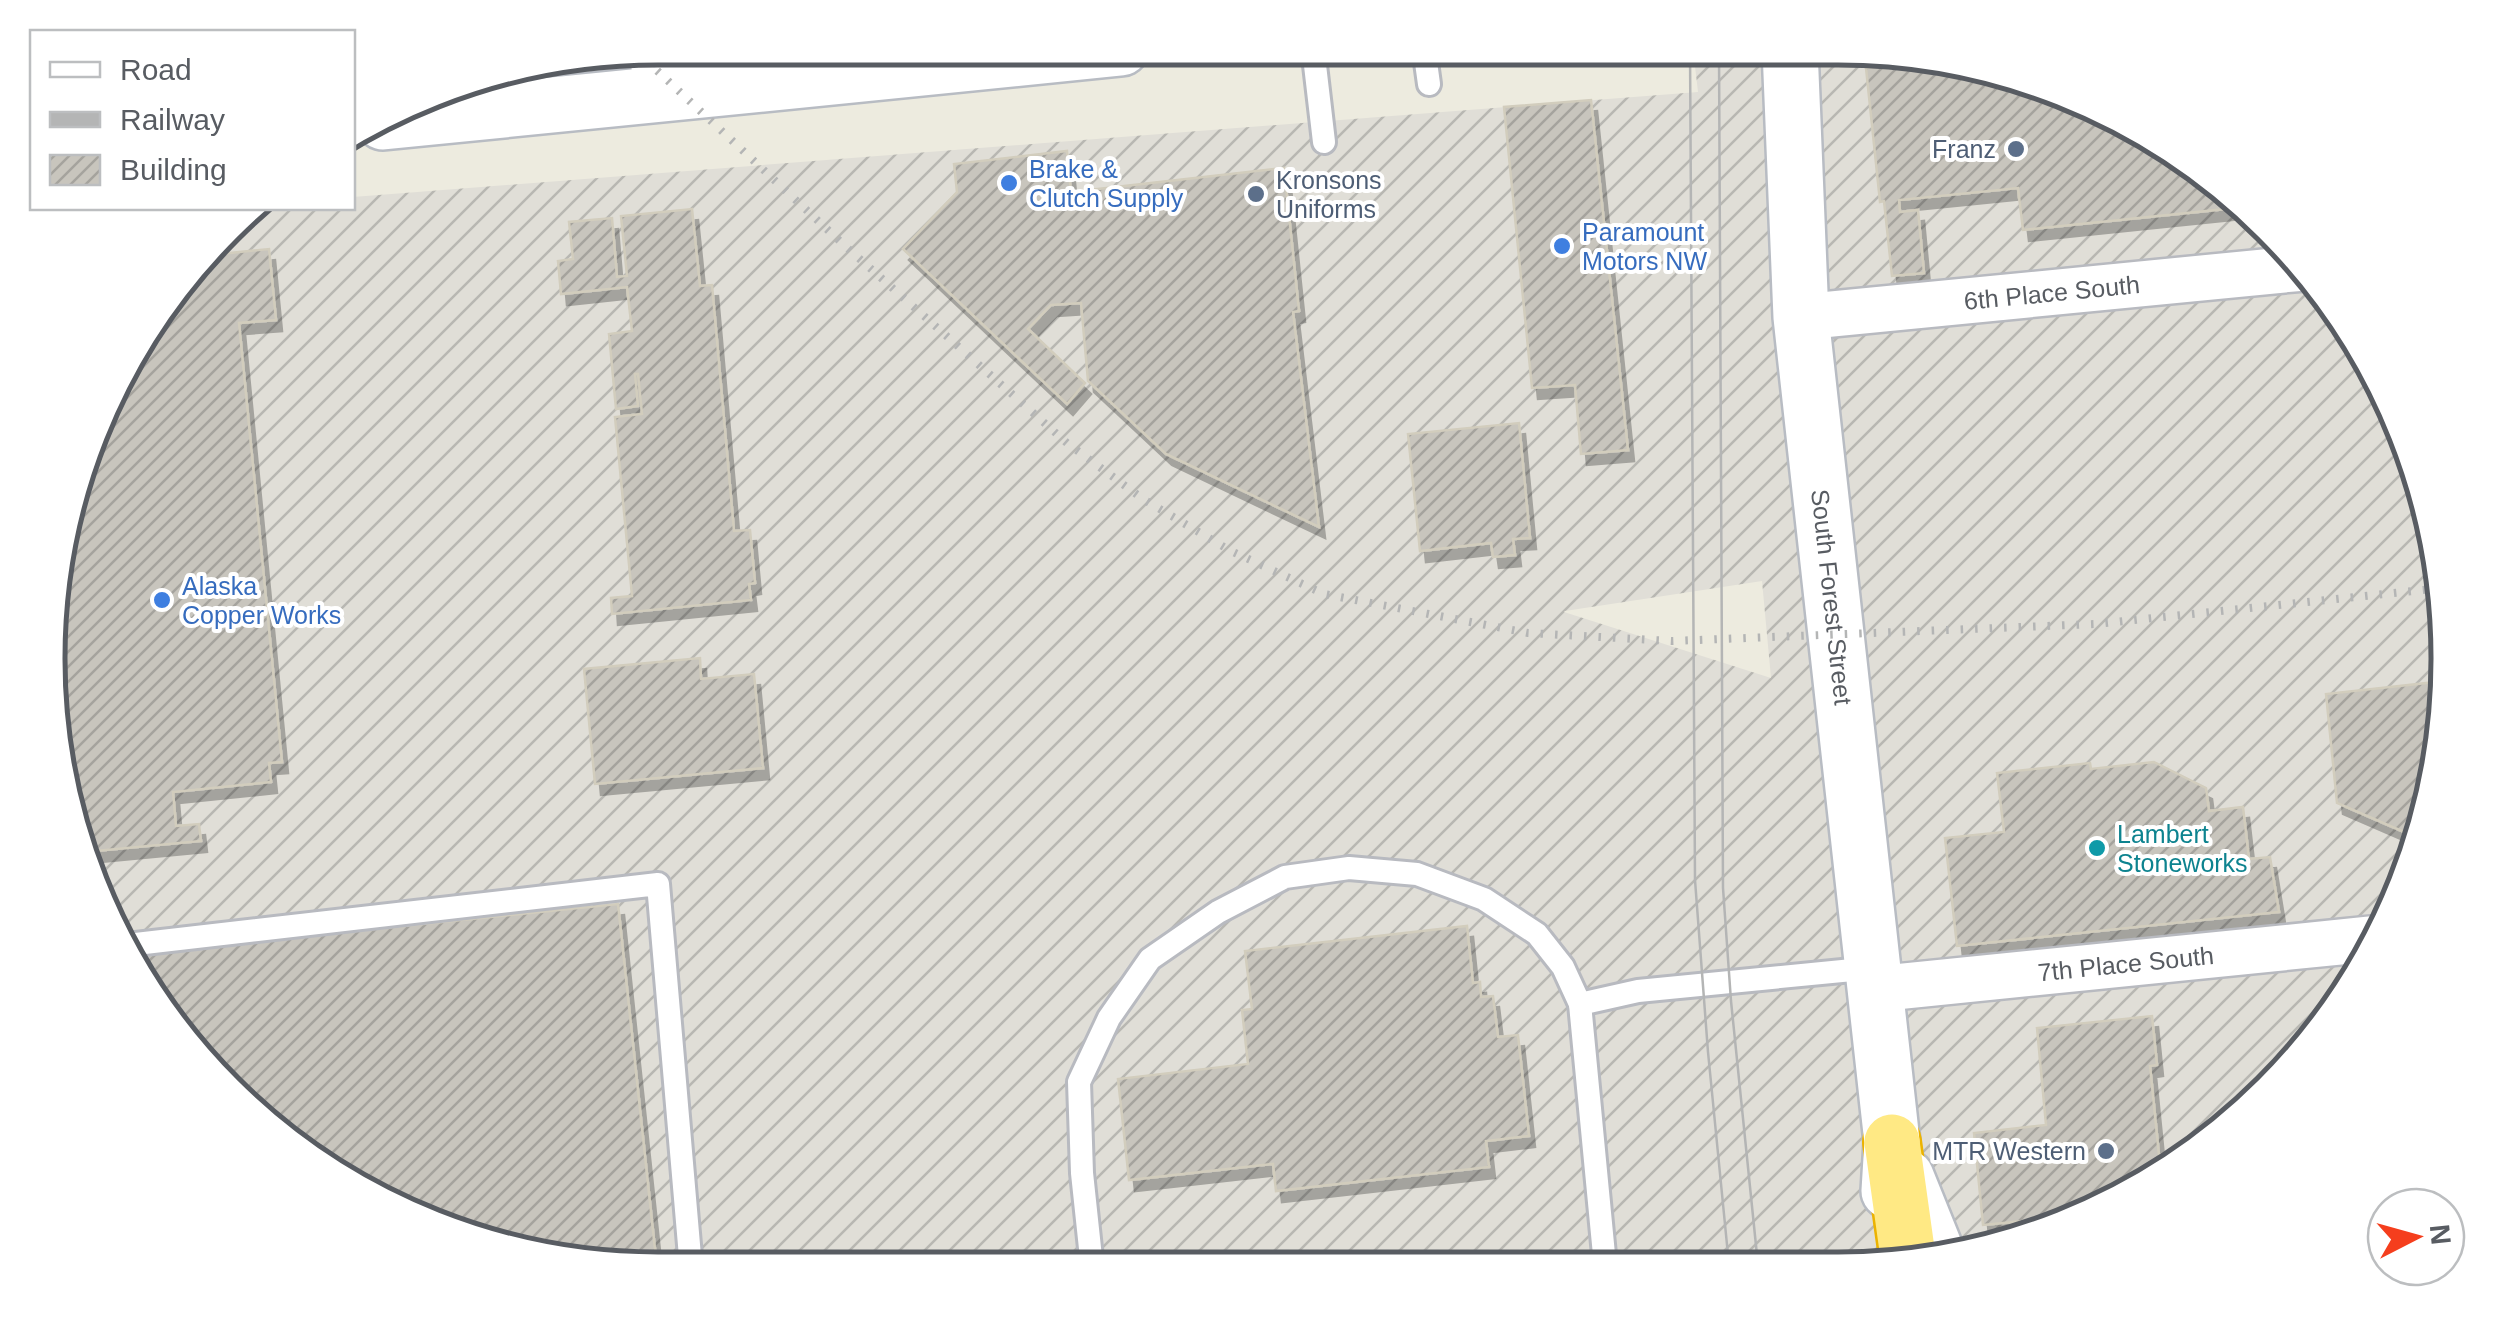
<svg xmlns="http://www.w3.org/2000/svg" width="2496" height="1317" viewBox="0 0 2496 1317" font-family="Helvetica,sans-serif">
	<defs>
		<pattern id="industrial-furrows" width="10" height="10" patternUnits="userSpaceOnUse" patternTransform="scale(2.5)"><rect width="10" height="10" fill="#e0ded7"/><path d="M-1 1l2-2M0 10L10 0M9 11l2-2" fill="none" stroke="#b8b7b2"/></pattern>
		<pattern id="building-hatch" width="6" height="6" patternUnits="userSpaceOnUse" patternTransform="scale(2.5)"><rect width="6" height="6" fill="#c8c5bd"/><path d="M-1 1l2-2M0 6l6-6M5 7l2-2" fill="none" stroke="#a5a39d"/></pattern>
		<filter id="shadow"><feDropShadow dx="6" dy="11" stdDeviation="0" flood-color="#0004"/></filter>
	</defs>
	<rect width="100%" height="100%" fill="#edebdf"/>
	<path fill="url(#industrial-furrows)" fill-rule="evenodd" d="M1693,49H1877L2108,111L2297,256L2416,463L2447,699L2385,929L2297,1061L2177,1166L2071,1223L1918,1264L619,1268L388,1206L200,1062L94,893L49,699L68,501L150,320L255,208H352L353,197L1698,92ZM1762,581L1771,678L1564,612L1565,611Z"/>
	<g fill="url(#building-hatch)" stroke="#d2cdbd" stroke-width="2.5" filter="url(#shadow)">
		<path d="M1925,62L2108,111L2235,208L2023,230L2018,188L1899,200L1900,212L1918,210L1924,273L1892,276L1884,201L1880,202L1866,68Z"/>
		<path d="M1591,100L1628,450L1581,454L1575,385L1532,388L1504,107Z"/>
		<path d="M1067,151L1071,192L1284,168L1299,311L1293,312L1319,527L1166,454L1088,381L1081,303L1051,305L1028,329L1085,383L1067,404L903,249L957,192L954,164Z"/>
		<path d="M692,209L700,286L712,285L734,531L750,530L755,583L749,584L751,600L612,614L611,598L632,596L615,417L642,414L638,374H635L638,406L616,409L609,334L632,331L627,287L561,294L558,261L573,259L569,222L612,218L617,277L627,276L621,216Z"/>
		<path d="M269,249L276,320L239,323L282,762L269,763L271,782L173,792L176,826L199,824L201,841L85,852L49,699L68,501L150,320L211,255Z"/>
		<path d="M1519,423L1530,538L1513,539L1515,555L1493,557L1491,543L1420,551L1408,434Z"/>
		<path d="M700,658L701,679L754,674L763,768L595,784L584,669Z"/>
		<path d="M2445,681L2447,699L2411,835L2337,803L2326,694Z"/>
		<path d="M2154,762L2206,788L2209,811L2243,807L2249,859L2270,857L2279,912L1957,946L1945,838L2004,832L1997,773L2090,763L2091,769Z"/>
		<path d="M618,904L657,1268H619L388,1206L200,1062L132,954Z"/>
		<path d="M1467,926L1473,983L1480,982L1481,997L1493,996L1498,1037L1518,1035L1529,1136L1486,1141L1489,1167L1276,1191L1273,1164L1129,1180L1118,1079L1248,1064L1242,1010L1252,1009L1245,951Z"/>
		<path d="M2152,1016L2157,1065L2150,1066L2161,1175L2087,1215L1983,1225L1974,1133L2046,1125L2037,1028Z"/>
	</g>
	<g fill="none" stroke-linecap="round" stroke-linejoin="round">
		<defs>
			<g id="lane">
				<path d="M747,48L751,85"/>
				<path d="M1313,48L1324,142"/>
				<path d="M1424,48L1429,84"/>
				<path d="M641,50L645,96"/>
				<path d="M127,945L658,884L691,1268"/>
				<path d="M1580,1004L1638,991L1873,968"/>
				<path d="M1092,1267L1082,1173L1079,1082L1109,1018L1150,959L1218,912L1285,877L1349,868L1417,874L1484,899L1537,934L1563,967L1580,1004L1605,1265"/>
			</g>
			<g id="street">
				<path id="s1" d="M1801,317L2304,268"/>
				<path id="s2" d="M1875,989L2380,938"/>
			</g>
			<g id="secondary">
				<path id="s3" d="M1790,49L1801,317L1892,1142L1889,1191"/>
				<path d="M383,122L1121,48"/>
				<path d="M1906,1177L1939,1259"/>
			</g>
			<path id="highway" d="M1892,1142L1909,1264"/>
		</defs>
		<use href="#lane" stroke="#b8bac0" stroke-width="28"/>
		<use href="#street" stroke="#b8bac0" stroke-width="50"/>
		<use href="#secondary" stroke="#b8bcc3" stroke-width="60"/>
		<use href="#highway" stroke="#ecb300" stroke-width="60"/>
		<use href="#lane" stroke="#fff" stroke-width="22"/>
		<use href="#street" stroke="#fff" stroke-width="45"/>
		<use href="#secondary" stroke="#fff" stroke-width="55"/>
		<use href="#highway" stroke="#ffe984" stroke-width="55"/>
		<g stroke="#b4b5b5" stroke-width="2.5">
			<path d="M1690,49L1695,880L1708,1052L1729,1265"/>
			<path d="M1719,49L1723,888L1731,1001L1758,1265"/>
		</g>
		<path stroke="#b4b5b5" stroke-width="8" stroke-dasharray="2.5 12" stroke-linecap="butt" d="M636,51L844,245L1067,443L1143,499L1229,550L1324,594L1528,633L1672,641L2095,624L2433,589"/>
	</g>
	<g fill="#5c6f8a" stroke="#fff" stroke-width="4">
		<circle cx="2016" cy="149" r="10"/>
		<circle cx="1256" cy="194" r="10"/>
		<circle cx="2106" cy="1151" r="10"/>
	</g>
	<g fill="#3f7fe0" stroke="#fff" stroke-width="4">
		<circle cx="1009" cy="183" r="10"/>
		<circle cx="1562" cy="246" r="10"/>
		<circle cx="162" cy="600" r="10"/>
	</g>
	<circle fill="#0f9aa8" stroke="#fff" stroke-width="4" cx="2097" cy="848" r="10"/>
	<g text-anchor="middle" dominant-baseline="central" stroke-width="8" stroke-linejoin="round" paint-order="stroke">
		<g font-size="25" fill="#4e5e75" stroke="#fff" text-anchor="end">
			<text x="1996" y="149">Franz</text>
			<text x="1276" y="180" text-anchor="start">Kronsons<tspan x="1276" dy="29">Uniforms</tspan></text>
			<text x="2086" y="1151">MTR Western</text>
		</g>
		<g font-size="25" fill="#366cbe" stroke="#fff" text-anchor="start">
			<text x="1029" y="169">Brake &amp;<tspan x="1029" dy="29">Clutch Supply</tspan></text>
			<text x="1582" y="232">Paramount<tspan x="1582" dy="29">Motors NW</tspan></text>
			<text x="182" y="586">Alaska<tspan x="182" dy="29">Copper Works</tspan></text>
		</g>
		<g font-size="25" fill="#585c62" stroke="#fff">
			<text stroke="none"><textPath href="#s1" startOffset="252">6th Place South</textPath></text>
			<text stroke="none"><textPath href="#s3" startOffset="550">South Forest Street</textPath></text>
			<text stroke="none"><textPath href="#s2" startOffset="252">7th Place South</textPath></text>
		</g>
		<g font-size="25" fill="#0d838f" stroke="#fff" text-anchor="start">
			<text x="2117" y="834">Lambert<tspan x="2117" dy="29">Stoneworks</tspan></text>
		</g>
	</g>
	<path d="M0 0H2496V1317H0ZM658 65H1838A593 593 0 0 1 2431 658V659A593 593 0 0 1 1838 1252H658A593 593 0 0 1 65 659V658A593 593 0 0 1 658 65Z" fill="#fff" fill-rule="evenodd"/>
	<path fill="none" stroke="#585c62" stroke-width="5" d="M658 65H1838A593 593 0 0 1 2431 658V659A593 593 0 0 1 1838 1252H658A593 593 0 0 1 65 659V658A593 593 0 0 1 658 65Z"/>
	<rect x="30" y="30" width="325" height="180" fill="#ffffff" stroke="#bcbec0" stroke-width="2.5"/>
	<rect x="50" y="62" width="50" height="15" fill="#ffffff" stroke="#bcbec0" stroke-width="2.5"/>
	<text x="120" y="80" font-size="30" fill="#585c62">Road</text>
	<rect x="50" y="112" width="50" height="15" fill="#b4b5b5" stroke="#bcbec0" stroke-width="2.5"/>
	<text x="120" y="130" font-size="30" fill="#585c62">Railway</text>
	<rect x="50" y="155" width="50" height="30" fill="url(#building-hatch)" stroke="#bcbec0" stroke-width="2.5"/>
	<text x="120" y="180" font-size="30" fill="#585c62">Building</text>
	<g transform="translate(2416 1237) rotate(84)"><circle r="48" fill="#ffffff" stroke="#bcbec0" stroke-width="2.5"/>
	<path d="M0-8L18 38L0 25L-18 38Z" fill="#f53e1d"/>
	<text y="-15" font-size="28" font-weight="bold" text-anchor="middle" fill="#585c62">N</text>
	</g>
</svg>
